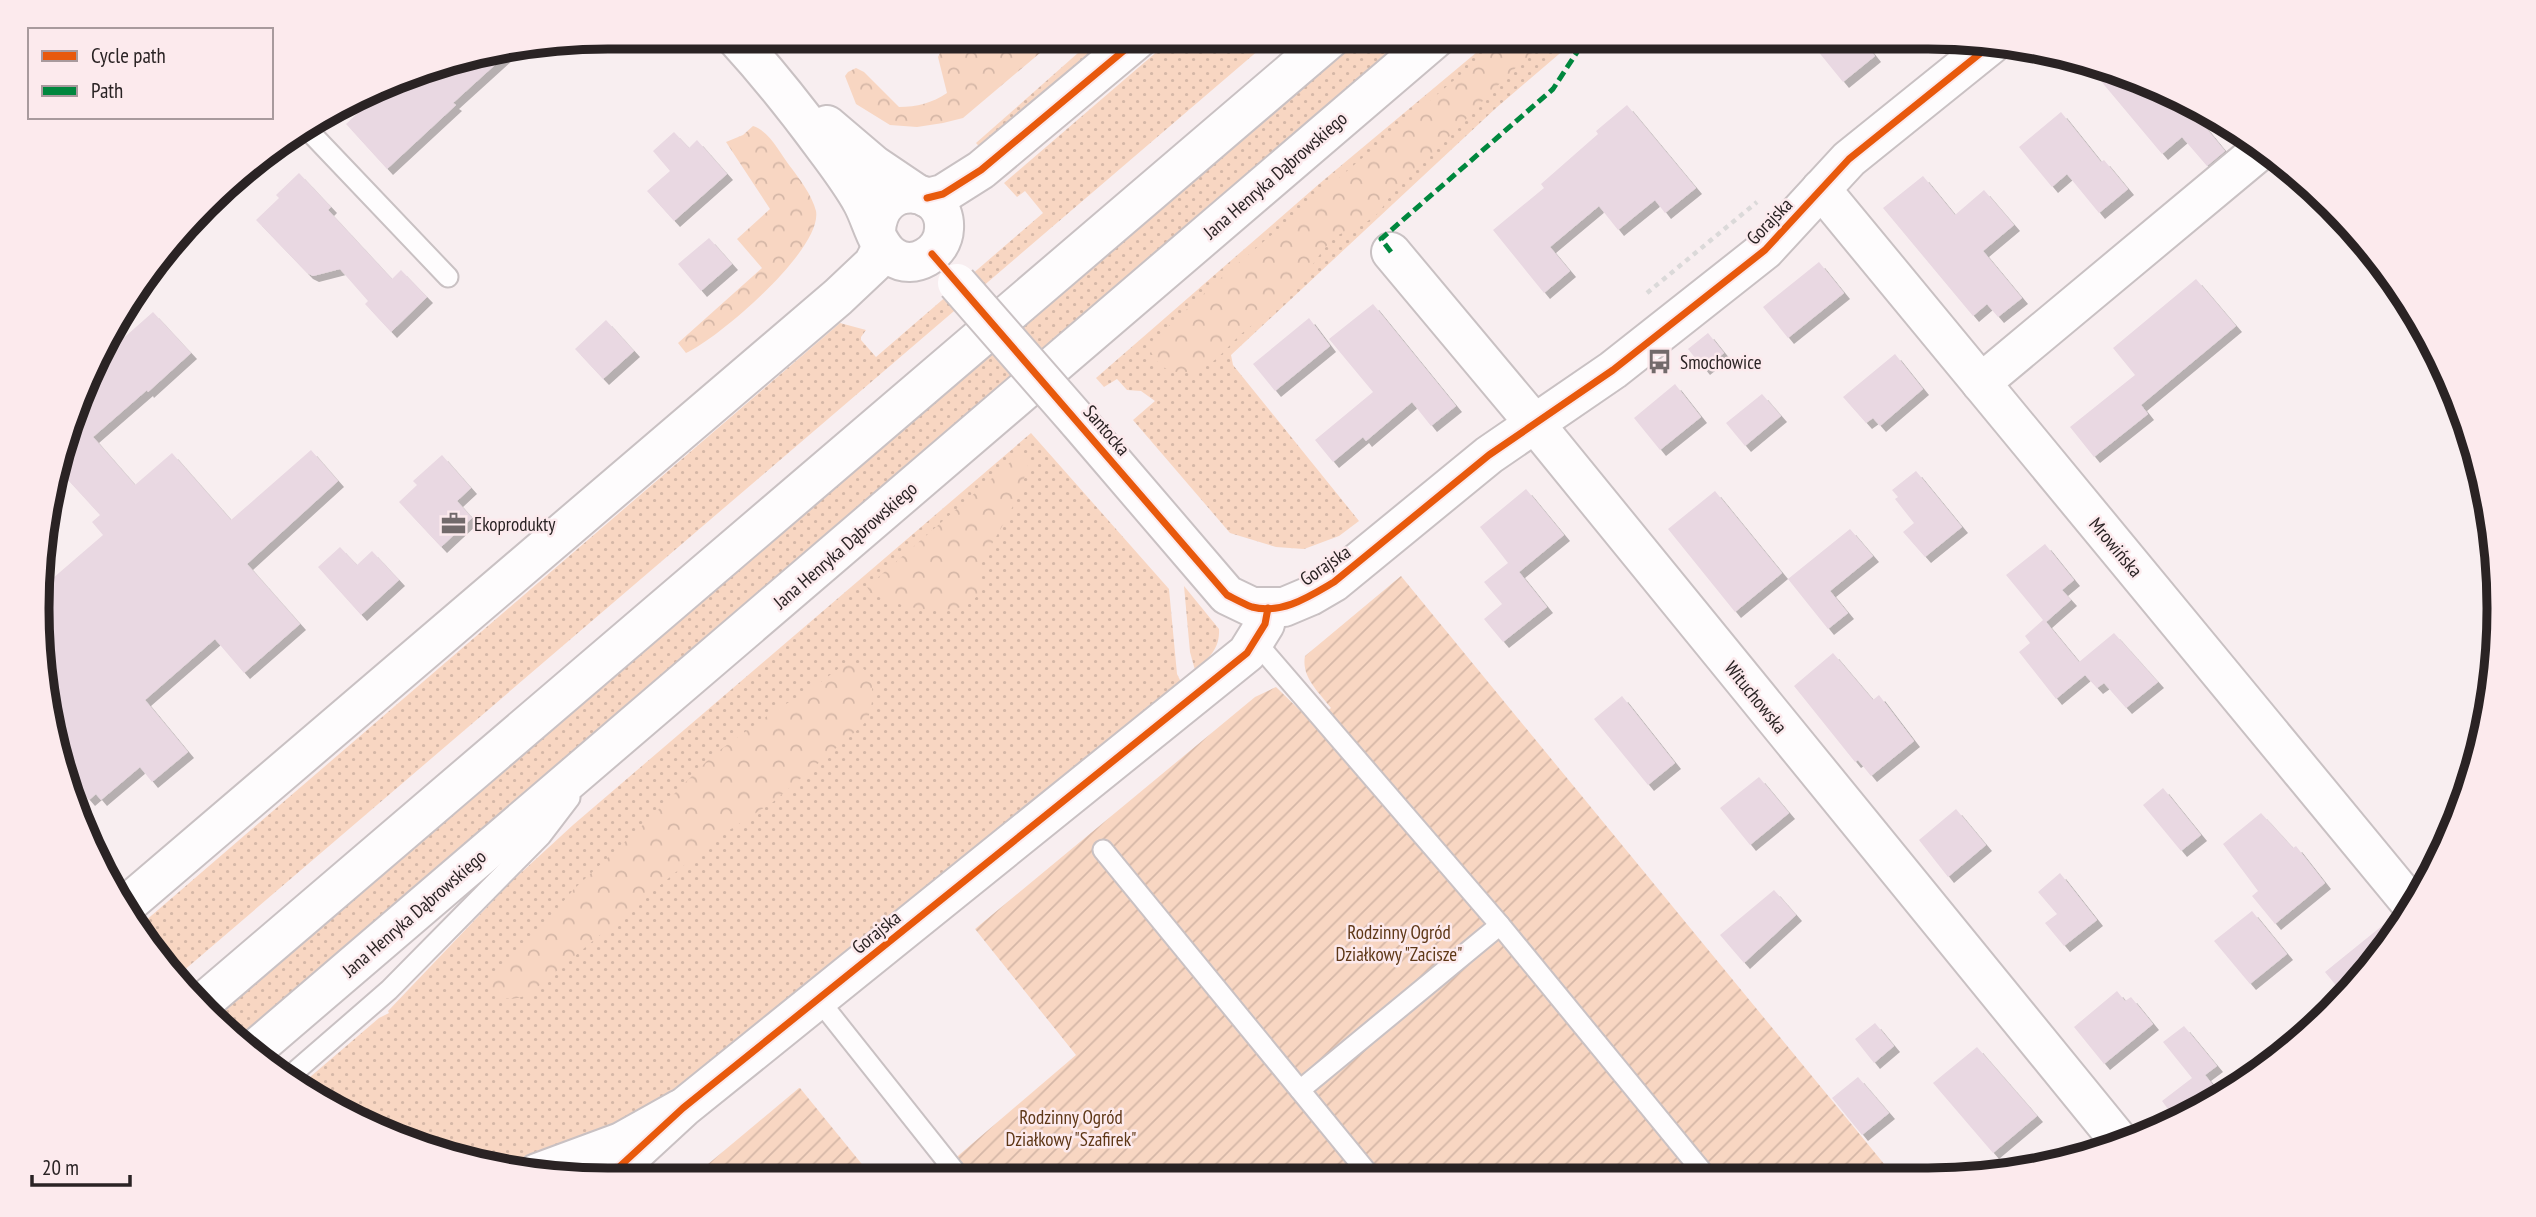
<svg xmlns="http://www.w3.org/2000/svg" width="2536" height="1217" viewBox="0 0 2536 1217" font-family="'PT Sans Narrow',sans-serif">
	<defs>
		<pattern id="grass-dots" width="8" height="8" patternUnits="userSpaceOnUse" patternTransform="scale(1.75)"><rect width="8" height="8" fill="#f8d6c2"/><path d="M2 2h.1M6 6h.1" fill="none" stroke="#d5b7a7" stroke-width="1.8" stroke-linecap="round"/></pattern>
		<pattern id="forest-crowns" width="20" height="18" patternUnits="userSpaceOnUse" patternTransform="scale(1.75)"><rect width="20" height="18" fill="#f8d6c2"/><path d="M2 6a3 3 0 1 1 6 0M12 15a3 3 0 1 1 6 0" fill="none" stroke="#d5b7a7"/></pattern>
		<pattern id="garden-furrows" width="10" height="10" patternUnits="userSpaceOnUse" patternTransform="scale(1.75)"><rect width="10" height="10" fill="#f8d6c2"/><path d="M-1 1l2-2M0 10L10 0M9 11l2-2" fill="none" stroke="#d5b7a7"/></pattern>
		<filter id="shadow"><feDropShadow dx="6" dy="6" stdDeviation="0" flood-color="#0004"/></filter>
	</defs>
	<rect width="100%" height="100%" fill="#f8eef0"/>
	<g fill="url(#grass-dots)">
		<path d="M1096,37H1120L985,153L976,143Z"/>
		<path d="M1174,37H1274L175,978L155,956L137,928L840,323L866,330L861,337V340L876,357L1043,213L1025,191L1017,197L1004,183Z"/>
		<path d="M1362,37H1407L235,1041L214,1020Z"/>
		<path d="M1495,37H1579L1496,108L1231,355L1233,365L1359,521L1339,536L1304,549L1276,547L1230,533L1133,420L1155,401L1141,391L1127,390L1117,379L1104,387L1096,378L1319,184Z"/>
		<path d="M1031,433L1169,589L1177,674L1181,682L722,1055C690,1078 657,1101 622,1121C585,1142 542,1155 501,1170L497,1169L389,1137L303,1083L379,1018L389,1013L388,1011L511,882L573,825Z"/>
		<path d="M1184,586L1219,629C1220,649 1209,658 1195,670L1190,652Z"/>
	</g>
	<g fill="url(#forest-crowns)">
		<path d="M952,37H988L1002,51L1013,48L1027,37H1059L963,118L943,123L917,127L890,125L856,104L845,76L848,72L856,68L864,72L899,107C917,107 932,103 947,93L938,57L945,43Z"/>
		<path d="M1505,37H1553C1512,66 1481,104 1446,140C1429,158 1408,174 1392,193C1387,200 1383,208 1377,214C1364,227 1344,228 1331,241C1315,258 1305,279 1289,296C1273,313 1251,323 1235,340C1225,350 1217,361 1203,367C1177,378 1158,372 1148,345L1222,277Z"/>
		<path d="M753,126C769,131 780,153 789,165C799,178 812,195 816,211C823,249 718,339 686,353L678,343L762,268L737,239L770,209L726,142L743,135Z"/>
		<path d="M1021,453L1028,463C1022,496 1004,522 988,551C984,557 981,563 979,570C978,579 981,589 976,597C957,622 892,606 870,592L867,587Z"/>
		<path d="M847,662L861,666L871,677C873,693 874,712 863,725L773,802L717,838L529,994C513,1002 497,1001 489,984L501,965L530,940L574,889L643,825L713,755L774,711L813,688Z"/>
	</g>
	<g fill="url(#garden-furrows)">
		<path d="M1401,576L1894,1176L931,1179L1076,1055L975,929L1255,697L1276,687L1313,723L1331,708C1319,692 1301,677 1305,656Z"/>
		<path d="M800,1088L874,1179L689,1180L799,1088Z"/>
	</g>
	<g fill="#e9d8e2" filter="url(#shadow)">
		<path d="M1833,37H1860L1875,56L1843,82L1817,50Z"/>
		<path d="M507,54L453,103L456,105L387,169L346,124L384,89L424,67Z"/>
		<path d="M2085,62L2147,80L2183,100L2225,151L2207,166L2182,137L2162,154Z"/>
		<path d="M1627,105L1696,188L1665,213L1655,200L1618,230L1599,206L1550,247L1570,271L1544,293L1493,230L1544,188L1541,184L1598,134L1596,131Z"/>
		<path d="M2061,112L2101,162L2104,160L2128,189L2099,213L2067,174L2052,187L2019,147Z"/>
		<path d="M674,132L689,148L697,140L727,174L674,221L647,191L670,171L653,151Z"/>
		<path d="M299,173L331,207L328,210L392,279L401,270L427,297L391,332L365,304L368,301L340,269L313,276L307,273L256,220L279,198L276,195Z"/>
		<path d="M1923,176L1955,215L1984,190L2014,225L1983,251L2022,298L1998,317L1987,304L1973,316L1883,208Z"/>
		<path d="M709,238L732,264L701,291L678,264Z"/>
		<path d="M1819,262L1844,293L1788,338L1763,307Z"/>
		<path d="M2196,279L2236,326L2141,405L2148,414L2094,457L2070,427L2135,375L2113,348Z"/>
		<path d="M1373,304L1456,406L1431,426L1412,402L1366,441L1363,437L1333,462L1315,440L1373,392L1329,339Z"/>
		<path d="M153,312L191,353L148,392L147,390L93,437L135,485L172,453L231,520L311,450L338,481L247,564L300,624L244,673L215,639L145,700L188,752L152,782L140,767L101,800L96,794L89,800L70,778L42,683L45,585L103,535L92,522L100,515L57,468L80,390L105,369L103,366L115,355L110,350Z"/>
		<path d="M1309,318L1330,346L1275,391L1253,364Z"/>
		<path d="M606,320L634,351L603,379L575,349Z"/>
		<path d="M1708,333L1724,353L1704,369L1688,349Z"/>
		<path d="M1895,354L1923,389L1880,426L1873,418L1866,423L1843,397Z"/>
		<path d="M1675,384L1701,417L1660,450L1634,418Z"/>
		<path d="M1762,394L1781,416L1745,446L1726,423Z"/>
		<path d="M442,455L471,488L457,501L472,518L441,547L399,502L417,485L413,481Z"/>
		<path d="M1916,471L1962,527L1925,557L1903,532L1914,523L1895,499L1898,497L1892,490Z"/>
		<path d="M1526,489L1564,535L1519,572L1547,607L1503,642L1484,619L1502,604L1484,582L1508,563L1480,527Z"/>
		<path d="M1715,491L1782,573L1735,612L1668,529Z"/>
		<path d="M1850,529L1873,556L1830,591L1848,613L1828,629L1788,579Z"/>
		<path d="M2045,544L2074,580L2062,590L2071,600L2046,622L2079,662L2114,633L2158,682L2126,708L2104,683L2097,688L2085,675L2056,699L2019,652L2030,643L2025,636L2043,620L2006,575Z"/>
		<path d="M340,547L357,565L372,551L399,580L361,615L318,567Z"/>
		<path d="M1833,653L1873,700L1879,695L1914,741L1871,776L1858,760L1855,762L1794,686Z"/>
		<path d="M1622,696L1675,763L1648,785L1594,719Z"/>
		<path d="M1759,777L1789,813L1750,845L1720,808Z"/>
		<path d="M2163,788L2201,835L2181,851L2143,805Z"/>
		<path d="M1956,809L1986,845L1948,877L1919,840Z"/>
		<path d="M2261,813L2293,848L2296,846L2325,883L2275,924L2252,896L2258,891L2223,844Z"/>
		<path d="M2060,873L2097,920L2064,946L2045,923L2057,914L2038,892Z"/>
		<path d="M1774,890L1796,915L1744,963L1720,935Z"/>
		<path d="M2252,911L2287,954L2250,984L2214,941Z"/>
		<path d="M2393,917L2401,923L2381,956L2343,994L2325,972Z"/>
		<path d="M2117,991L2125,1001L2131,997L2153,1024L2104,1064L2074,1027Z"/>
		<path d="M1875,1023L1894,1046L1874,1063L1855,1039Z"/>
		<path d="M2184,1026L2217,1066L2205,1075L2220,1094L2176,1120L2162,1101L2192,1078L2163,1042Z"/>
		<path d="M1977,1047L2037,1116L1993,1153L1933,1083Z"/>
		<path d="M1858,1077L1889,1113L1862,1135L1832,1098Z"/>
	</g>
	<g fill="none" stroke-linecap="round" stroke-linejoin="round">
		<defs>
			<g id="lane">
				<path d="M308,130L448,277"/>
				<path d="M1255,641L1500,925L1706,1176"/>
				<path d="M1103,850L1372,1178"/>
				<path d="M818,999L961,1179"/>
				<path d="M291,1075L389,990L541,836L570,798"/>
				<path d="M1300,1090L1500,925"/>
			</g>
			<g id="street">
				<path d="M735,37C767,72 795,107 823,145C837,164 851,182 862,202C872,220 876,246 893,257C914,271 943,253 944,229C947,186 879,177 876,231"/>
				<path d="M827,125L874,165L917,194"/>
				<path d="M1821,189L2411,904"/>
				<path d="M927,198L943,194L981,170L1140,37"/>
				<path d="M1391,252L1535,424L2121,1143"/>
				<path d="M1981,383L2263,148"/>
				<path d="M1077,420L1227,595L1252,607H1284L1310,596L1334,582L1489,455L1613,370L1765,250L1849,159L1993,43"/>
				<path d="M124,907L838,297L873,264L882,247"/>
				<path d="M605,1180L683,1108L1247,653L1265,624L1268,608"/>
			</g>
			<g id="primary">
				<path d="M200,1005L1332,37"/>
				<path d="M253,1051L1437,37"/>
				<path d="M537,1173L621,1142L680,1109"/>
			</g>
		</defs>
		<use href="#lane" stroke="#c9c1c3" stroke-width="23"/>
		<use href="#street" stroke="#c9c1c3" stroke-width="42"/>
		<use href="#primary" stroke="#c9c1c3" stroke-width="42"/>
		<path stroke="#dbd9d9" stroke-width="4.5" stroke-dasharray="5 5" stroke-linecap="butt" d="M1647,293L1757,202"/>
		<use href="#lane" stroke="#fefcfd" stroke-width="19"/>
		<use href="#street" stroke="#fefcfd" stroke-width="38"/>
		<use href="#primary" stroke="#fefcfd" stroke-width="38"/>
		<defs>
			<path id="street-bridge" d="M957,283L1077,420"/>
		</defs>
		<use href="#street-bridge" stroke="#c9c1c3" stroke-width="42" stroke-linecap="butt"/>
		<use href="#street-bridge" stroke="#fefcfd" stroke-width="38"/>
		<path stroke="#00873e" stroke-width="5" stroke-dasharray="10 5" stroke-linecap="butt" d="M1391,252L1381,239L1553,89L1581,46L1591,37"/>
		<defs>
			<g id="cycleway">
				<path d="M927,198L943,194L981,170L1140,37"/>
				<path d="M932,254L1227,595C1235,599 1244,604 1252,607C1282,615 1310,596 1334,582L1489,455L1613,370L1765,250L1849,159L1993,43"/>
				<path d="M605,1180L683,1108L1247,653L1265,624L1268,608"/>
			</g>
		</defs>
		<use href="#cycleway" stroke="#fceaed" stroke-width="11"/>
		<use href="#cycleway" stroke="#e8590c" stroke-width="7"/>
	</g>
	<defs>
		<symbol id="bus-bare" viewBox="-9 -9 18 18"><path d="M-5-6H5V4H4V6H2V4H-2V6H-4V4H-5ZM-3.5-4V0h7V-4ZM-3.5 1.2v1.5H-2V1.2ZM2 1.2v1.5H3.5V1.2Z" fill="#726a6b" stroke="#fceaed" stroke-width="2.5" paint-order="stroke"/></symbol>
		<symbol id="office-bare" viewBox="-9 -9 18 18"><path d="M-6-3h4V-5.5h4V-3h4V5H-6ZM-1-4.5V-3h2v-1.5ZM-6 0V1H6V0Z" fill="#726a6b" stroke="#fceaed" stroke-width="2.5" paint-order="stroke"/></symbol>
	</defs>
	<g fill-rule="evenodd">
		<use href="#bus-bare" x="1642" y="344" width="35" height="35"/>
		<use href="#office-bare" x="436" y="506" width="35" height="35"/>
	</g>
	<g text-anchor="middle" dominant-baseline="central" stroke-width="5" stroke-linejoin="round" paint-order="stroke">
		<g font-size="19" fill="#2a2324" stroke="#fceaed">
			<text transform="translate(1275 175) rotate(-41)">Jana Henryka Dąbrowskiego</text>
			<text transform="translate(1769 221) rotate(-46)">Gorajska</text>
			<text transform="translate(1107 430) rotate(49)">Santocka</text>
			<text transform="translate(845 545) rotate(-41)">Jana Henryka Dąbrowskiego</text>
			<text transform="translate(2116 547) rotate(50)">Mrowińska</text>
			<text transform="translate(1325 565) rotate(-34)">Gorajska</text>
			<text transform="translate(1756 697) rotate(51)">Wituchowska</text>
			<text transform="translate(414 913) rotate(-41)">Jana Henryka Dąbrowskiego</text>
			<text transform="translate(876 932) rotate(-39)">Gorajska</text>
		</g>
		<g font-size="19" fill="#2a2324" stroke="#fceaed" text-anchor="start">
			<text x="1680" y="362">Smochowice</text>
			<text x="474" y="524">Ekoprodukty</text>
		</g>
		<g font-size="19" fill="#5e3716" stroke="#fceaed">
			<text x="1399" y="932">Rodzinny Ogród<tspan x="1399" dy="22">Działkowy "Zacisze"</tspan></text>
			<text x="1071" y="1117">Rodzinny Ogród<tspan x="1071" dy="22">Działkowy "Szafirek"</tspan></text>
		</g>
	</g>
	<path d="M0 0H2536V1217H0ZM608 49H1928A559 559 0 0 1 2487 608V609A559 559 0 0 1 1928 1168H608A559 559 0 0 1 49 609V608A559 559 0 0 1 608 49Z" fill="#fceaed" fill-rule="evenodd"/>
	<path fill="none" stroke="#2a2324" stroke-width="9" d="M608 49H1928A559 559 0 0 1 2487 608V609A559 559 0 0 1 1928 1168H608A559 559 0 0 1 49 609V608A559 559 0 0 1 608 49Z"/>
	<rect x="28" y="28" width="245" height="91" fill="#fceaed" stroke="#a89a9d" stroke-width="2"/>
	<rect x="42" y="51" width="35" height="10" fill="#e8590c" stroke="#a89a9d" stroke-width="2"/>
	<text x="91" y="63" font-size="21" fill="#2a2324">Cycle path</text>
	<rect x="42" y="86" width="35" height="10" fill="#00873e" stroke="#a89a9d" stroke-width="2"/>
	<text x="91" y="98" font-size="21" fill="#2a2324">Path</text>
	<path d="M32 1175v10h98v-10" fill="none" stroke="#2a2324" stroke-width="3.5"/>
	<text x="42" y="1175" font-size="21" fill="#2a2324" stroke="#fceaed" stroke-width="5" paint-order="stroke">20 m</text>
</svg>
